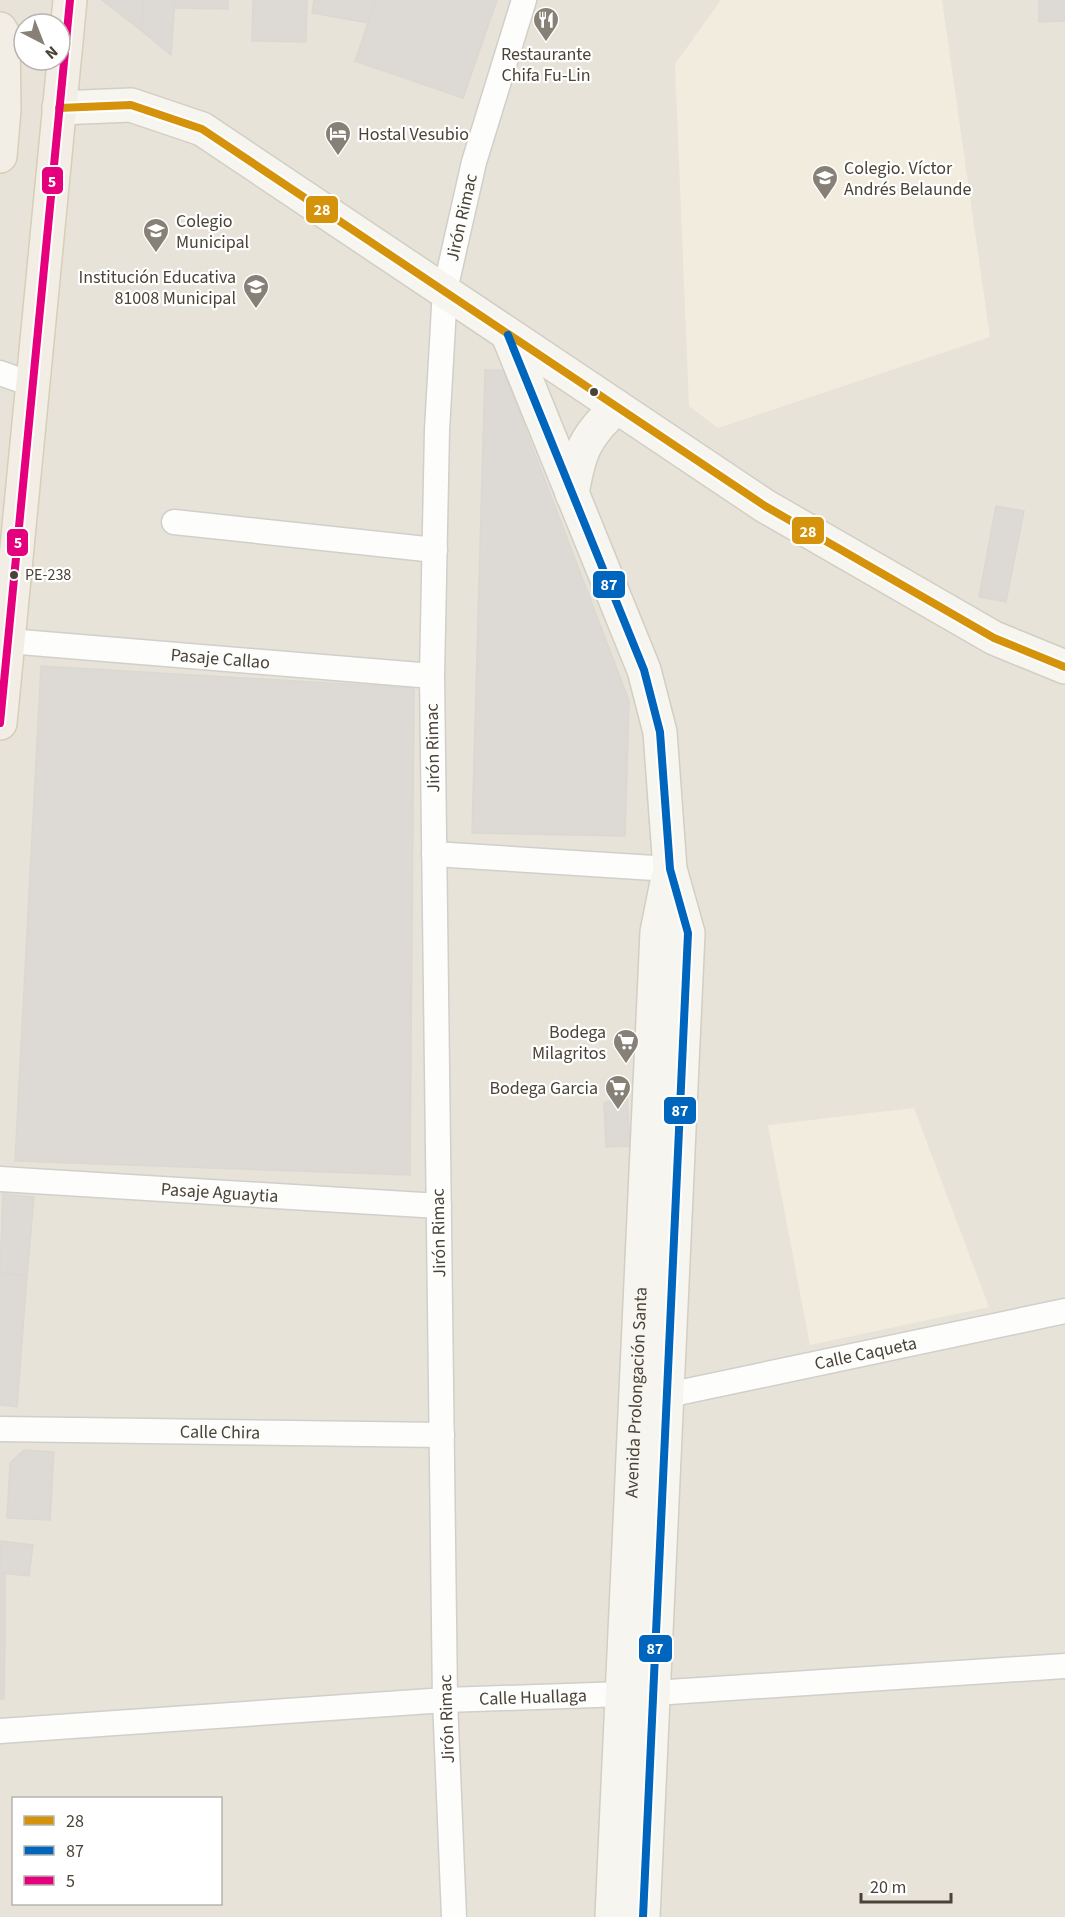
<svg xmlns="http://www.w3.org/2000/svg" width="1065" height="1917" viewBox="0 0 1065 1917" font-family="'Source Sans 3',sans-serif">
	<rect width="100%" height="100%" fill="#f3f1ec"/>
	<path fill="#e7e3d9" fill-rule="evenodd" d="M0,0H1065V1917H0ZM24,24H60V60H24ZM14,1798H220V1904H14Z"/>
	<g fill="#f1ecde">
		<path d="M721,0H942L990,337L718,428L689,406L675,64Z"/>
		<path d="M914,1108L989,1307L810,1345L768,1125Z"/>
	</g>
	<g fill="#dddad5" stroke="#dbd8d2" stroke-width="1.5">
		<path d="M102,0H143L142,31Z"/>
		<path d="M143,0H175L171,55L142,31Z"/>
		<path d="M175,0H228V9L174,8Z"/>
		<path d="M253,0H307L306,42L252,41Z"/>
		<path d="M314,0H376L368,23L312,13Z"/>
		<path d="M376,0H497L463,98L355,61Z"/>
		<path d="M1039,0H1065V21L1039,22Z"/>
		<path d="M485,370H503L629,701L625,836L472,833Z"/>
		<path d="M996,506L1024,511L1006,602L979,597Z"/>
		<path d="M41,666L414,688L410,1175L15,1161Z"/>
		<path d="M627,1095L630,1146L606,1147L604,1103Z"/>
		<path d="M3,1194L34,1197L27,1276L0,1273Z"/>
		<path d="M0,1273L27,1276L17,1407L0,1405Z"/>
		<path d="M24,1450L54,1452L50,1520L7,1518L10,1463Z"/>
		<path d="M1,1541L33,1545L29,1576L0,1573Z"/>
		<path d="M0,1573L5,1574V1634H0Z"/>
		<path d="M0,1634H5L4,1699H0Z"/>
	</g>
	<g fill="none" stroke-linecap="round" stroke-linejoin="round">
		<defs>
			<g id="street">
				<path d="M0,373L31,384"/>
				<path d="M174,522L435,550"/>
				<path id="s1" d="M8,641L432,676"/>
				<path d="M434,854L670,869"/>
				<path id="s2" d="M0,1179L439,1206"/>
				<path id="s3" d="M668,1395L1065,1311"/>
				<path id="s4" d="M0,1429L442,1435"/>
				<path id="s5" d="M0,1731L445,1700L654,1693L1065,1666"/>
				<path id="s6" d="M454,1917L445,1700L432,676L437,430L445,290L474,162L524,0"/>
			</g>
			<g id="secondary">
				<path d="M59,108L131,105L202,129L765,506L994,638L1065,667"/>
				<path d="M508,335L644,670L660,732L670,869L688,933L643,1917"/>
				<path d="M572,494C579,452 585,436 617,407"/>
				<path id="s7" d="M612,1917L657,932L668,877"/>
			</g>
			<g id="primary">
				<path d="M0,29L3,34L4,110L0,156"/>
				<path d="M0,723L70,0"/>
			</g>
		</defs>
		<use href="#street" stroke="#d1cfca" stroke-width="27"/>
		<use href="#secondary" stroke="#d3cec2" stroke-width="36"/>
		<use href="#primary" stroke="#d7ceb8" stroke-width="36"/>
		<use href="#street" stroke="#fdfdfc" stroke-width="24"/>
		<use href="#secondary" stroke="#f7f5f0" stroke-width="33"/>
		<use href="#primary" stroke="#f2eee5" stroke-width="33"/>
		<defs>
			<path id="bus-1" d="M59,108L131,105L202,129L765,506L994,638L1065,667"/>
			<path id="bus-2" d="M508,335L644,670L660,732L670,869L688,933L643,1917"/>
			<path id="bus-3" d="M0,723L70,0"/>
		</defs>
		<use href="#bus-1" stroke="#fff" stroke-width="12"/>
		<use href="#bus-2" stroke="#fff" stroke-width="12"/>
		<use href="#bus-3" stroke="#fff" stroke-width="12"/>
		<use href="#bus-1" stroke="#d5920b" stroke-width="8"/>
		<use href="#bus-2" stroke="#0065bd" stroke-width="8"/>
		<use href="#bus-3" stroke="#e5007d" stroke-width="8"/>
	</g>
	<defs>
		<symbol id="restaurant-pin" viewBox="-11 -11 22 30"><path d="M0 17L-7.5 6A9.5 9.5 0 1 1 7.5 6Z" fill="#868076" stroke="#fff"/><path d="M-5-6h1v4h1v-4h1v4h1v-4h1v5L-1.5 .5V6h-2V.5L-5-1ZM5-6V6H3V1.5H1.5Q1.5-4 5-6Z" fill="#fff"/></symbol>
		<symbol id="hotel-pin" viewBox="-11 -11 22 30"><path d="M0 17L-7.5 6A9.5 9.5 0 1 1 7.5 6Z" fill="#868076" stroke="#fff"/><path d="M-6-4.5h1.5V1H6V5H4.5V3h-9V5H-6ZM-4 0a1.8 1.8 0 1 1 3.6 0ZM.5 0V-2.5h3Q6-2.5 6 0Z" fill="#fff"/></symbol>
		<symbol id="school-pin" viewBox="-11 -11 22 30"><path d="M0 17L-7.5 6A9.5 9.5 0 1 1 7.5 6Z" fill="#868076" stroke="#fff"/><path d="M0-5L7-2L0 1L-7-2ZM-4 1L0 2.5L4 1V4Q0 6-4 4Z" fill="#fff"/></symbol>
		<symbol id="supermarket-pin" viewBox="-11 -11 22 30"><path d="M0 17L-7.5 6A9.5 9.5 0 1 1 7.5 6Z" fill="#868076" stroke="#fff"/><path d="M-6-5.5h2.5l.6 2H6L4.5 2H-2.5L-4.4-4H-6ZM-1.5 3.2a1.3 1.3 0 1 0 .1 0ZM3 3.2a1.3 1.3 0 1 0 .1 0Z" fill="#fff"/></symbol>
	</defs>
	<g fill-rule="evenodd">
		<use href="#restaurant-pin" x="531" y="5" width="30" height="40"/>
		<use href="#hotel-pin" x="323" y="119" width="30" height="40"/>
		<use href="#school-pin" x="810" y="163" width="30" height="40"/>
		<use href="#school-pin" x="141" y="216" width="30" height="40"/>
		<use href="#school-pin" x="241" y="272" width="30" height="40"/>
		<use href="#supermarket-pin" x="611" y="1027" width="30" height="40"/>
		<use href="#supermarket-pin" x="603" y="1073" width="30" height="40"/>
	</g>
	<g fill="#4b4337" stroke="#fff" stroke-width="2">
		<circle cx="594" cy="392" r="5"/>
		<circle cx="14" cy="575" r="5"/>
	</g>
	<g text-anchor="middle" dominant-baseline="central" stroke-width="4.5" stroke-linejoin="round" paint-order="stroke">
		<g font-size="16" fill="#4b4337" stroke="#fff" text-anchor="start">
			<text x="25" y="575">PE-238</text>
		</g>
		<g font-size="18" fill="#4b4337" stroke="#fff" text-anchor="start">
			<text x="546" y="54" text-anchor="middle">Restaurante<tspan x="546" dy="21">Chifa Fu-Lin</tspan></text>
			<text x="358" y="134">Hostal Vesubio</text>
			<text x="844" y="168">Colegio. Víctor<tspan x="844" dy="21">Andrés Belaunde</tspan></text>
			<text x="176" y="221">Colegio<tspan x="176" dy="21">Municipal</tspan></text>
			<text x="236" y="277" text-anchor="end">Institución Educativa<tspan x="236" dy="21">81008 Municipal</tspan></text>
			<text x="606" y="1032" text-anchor="end">Bodega<tspan x="606" dy="21">Milagritos</tspan></text>
			<text x="598" y="1088" text-anchor="end">Bodega Garcia</text>
		</g>
		<g font-size="18" fill="#4b4337" stroke="#fff">
			<text stroke="none"><textPath href="#s6" startOffset="1702">Jirón Rimac</textPath></text>
			<text stroke="none"><textPath href="#s1" startOffset="213">Pasaje Callao</textPath></text>
			<text transform="translate(433 748) rotate(-91)">Jirón Rimac</text>
			<text stroke="none"><textPath href="#s2" startOffset="220">Pasaje Aguaytia</textPath></text>
			<text transform="translate(439 1233) rotate(-91)">Jirón Rimac</text>
			<text stroke="none"><textPath href="#s3" startOffset="202">Calle Caqueta</textPath></text>
			<text stroke="none"><textPath href="#s7" startOffset="525">Avenida Prolongación Santa</textPath></text>
			<text stroke="none"><textPath href="#s4" startOffset="220">Calle Chira</textPath></text>
			<text stroke="none"><textPath href="#s5" startOffset="534">Calle Huallaga</textPath></text>
			<text transform="translate(447 1719) rotate(-92)">Jirón Rimac</text>
		</g>
	</g>
	<g stroke="#fff" stroke-width="2">
		<rect x="41" y="166" width="23" height="29" rx="6" fill="#e5007d"/>
		<rect x="305" y="195" width="34" height="29" rx="6" fill="#d5920b"/>
		<rect x="791" y="516" width="34" height="29" rx="6" fill="#d5920b"/>
		<rect x="6" y="528" width="23" height="29" rx="6" fill="#e5007d"/>
		<rect x="592" y="570" width="34" height="29" rx="6" fill="#0065bd"/>
		<rect x="663" y="1096" width="34" height="29" rx="6" fill="#0065bd"/>
		<rect x="638" y="1634" width="35" height="29" rx="6" fill="#0065bd"/>
	</g>
	<g font-size="16" text-anchor="middle" font-weight="bold" fill="#fff">
		<text x="52" y="187">5</text>
		<text x="322" y="215">28</text>
		<text x="808" y="537">28</text>
		<text x="18" y="548">5</text>
		<text x="609" y="590">87</text>
		<text x="680" y="1116">87</text>
		<text x="655" y="1654">87</text>
	</g>
	<rect x="12" y="1797" width="210" height="108" fill="#ffffff" stroke="#b7b4af" stroke-width="1.5"/>
	<rect x="24" y="1816" width="30" height="9" fill="#d5920b" stroke="#b7b4af" stroke-width="1.5"/>
	<text x="66" y="1827" font-size="18" fill="#4b4337">28</text>
	<rect x="24" y="1846" width="30" height="9" fill="#0065bd" stroke="#b7b4af" stroke-width="1.5"/>
	<text x="66" y="1857" font-size="18" fill="#4b4337">87</text>
	<rect x="24" y="1876" width="30" height="9" fill="#e5007d" stroke="#b7b4af" stroke-width="1.5"/>
	<text x="66" y="1887" font-size="18" fill="#4b4337">5</text>
	<g transform="translate(42 42) rotate(138)"><circle r="28" fill="#ffffff" stroke="#b7b4af" stroke-width="1.5"/>
	<path d="M0-4.5L10 22L0 15L-10 22Z" fill="#868076"/>
	<text y="-9" font-size="16" font-weight="bold" text-anchor="middle" fill="#4b4337">N</text>
	</g>
	<path d="M861 1893v9h90v-9" fill="none" stroke="#4b4337" stroke-width="3"/>
	<text x="870" y="1893" font-size="18" fill="#4b4337" stroke="#ffffff" stroke-width="4.5" paint-order="stroke">20 m</text>
</svg>
